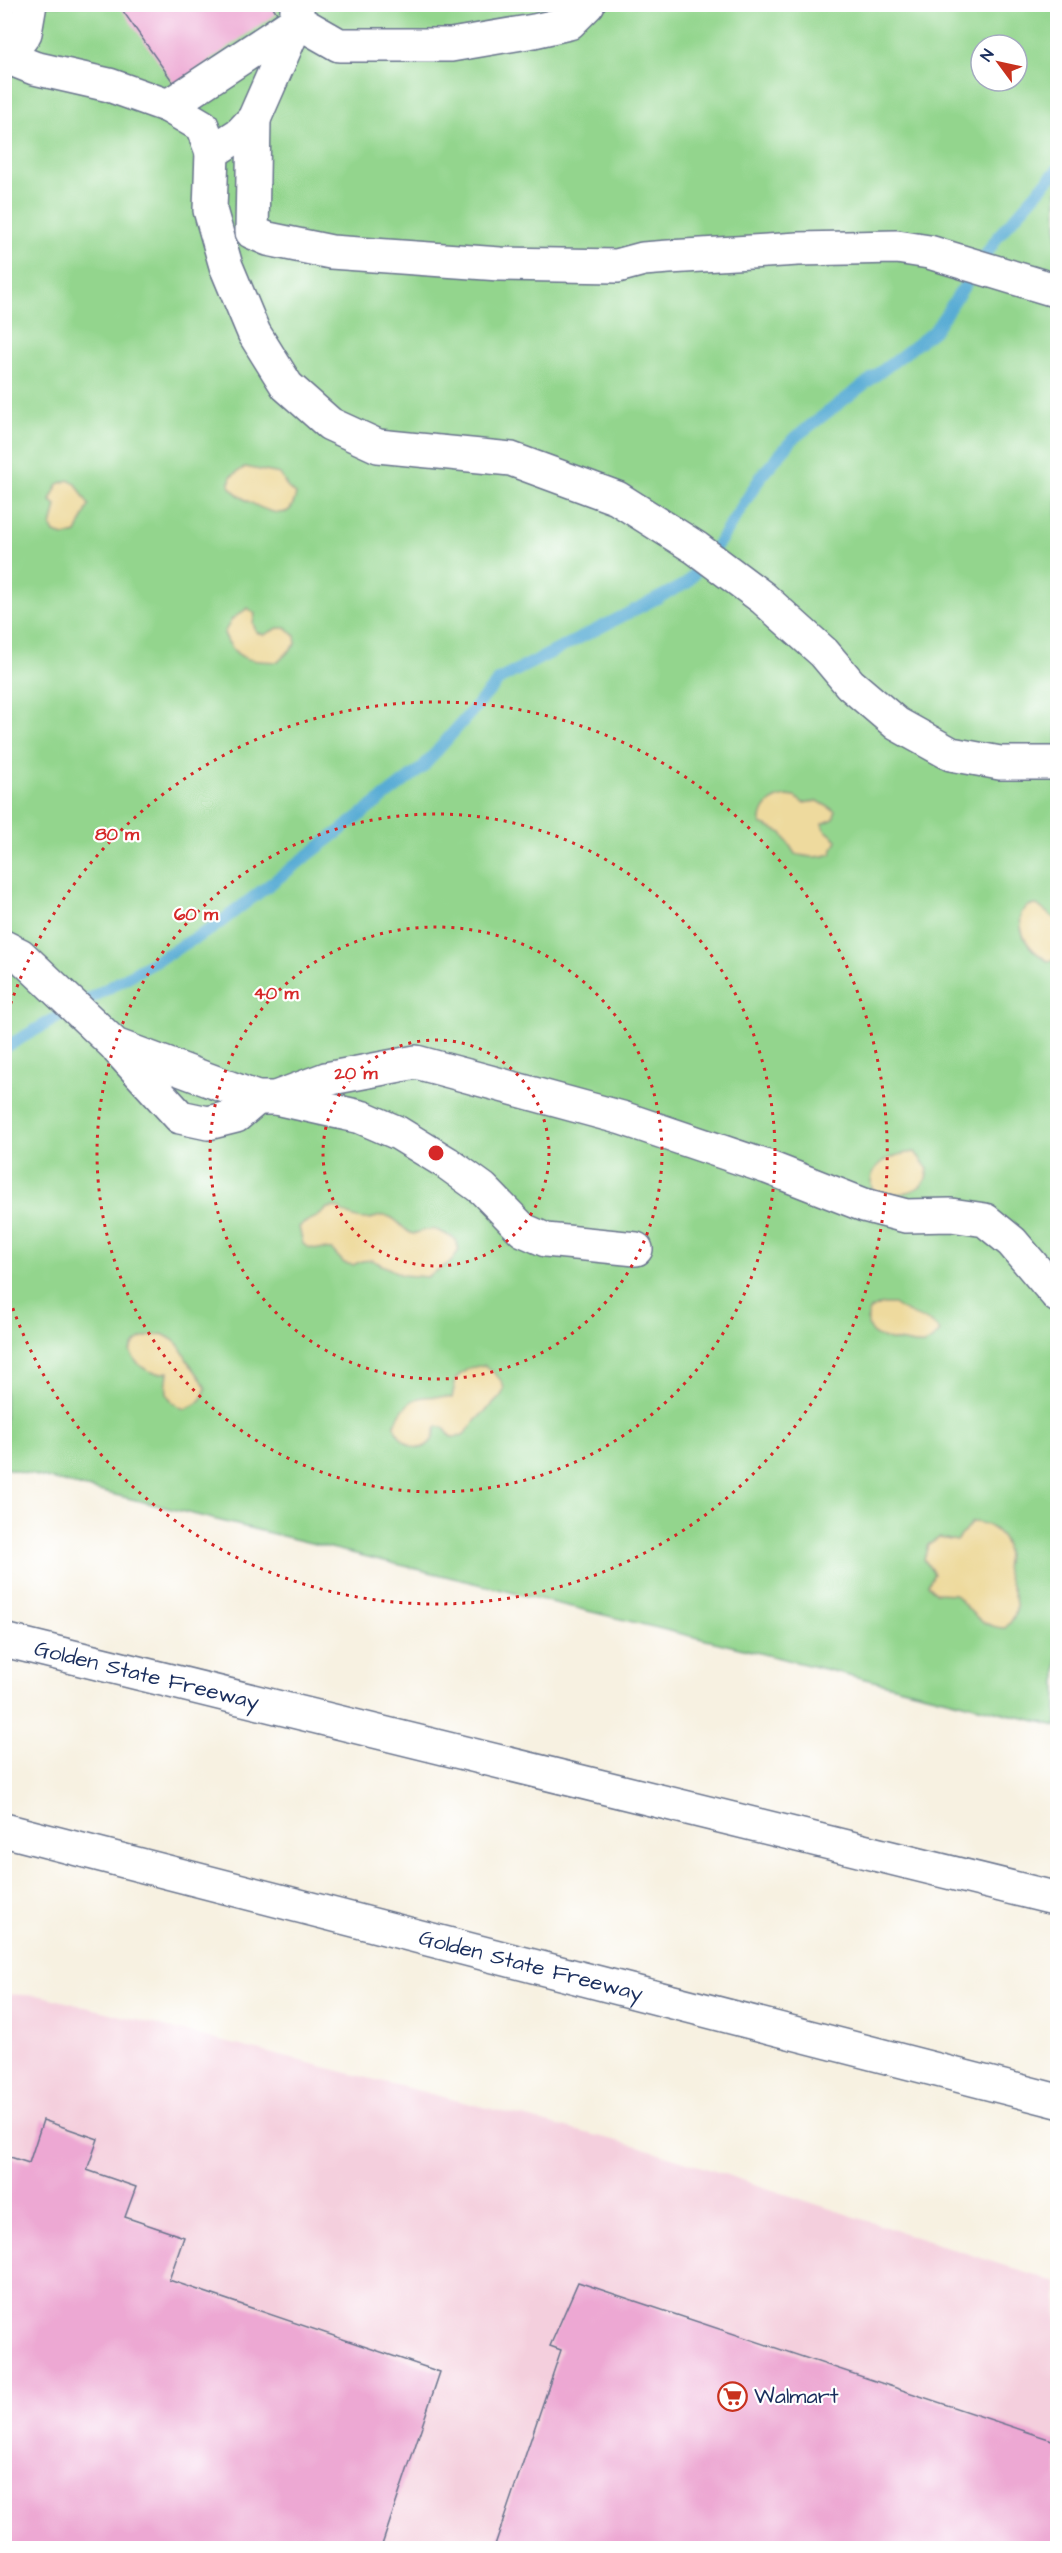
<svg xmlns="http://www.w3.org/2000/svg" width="1062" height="2553" viewBox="0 0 1062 2553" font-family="'Architects Daughter',sans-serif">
	<rect width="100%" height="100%" fill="#fff"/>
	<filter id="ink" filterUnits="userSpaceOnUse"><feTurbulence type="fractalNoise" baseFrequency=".0167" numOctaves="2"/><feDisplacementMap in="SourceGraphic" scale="12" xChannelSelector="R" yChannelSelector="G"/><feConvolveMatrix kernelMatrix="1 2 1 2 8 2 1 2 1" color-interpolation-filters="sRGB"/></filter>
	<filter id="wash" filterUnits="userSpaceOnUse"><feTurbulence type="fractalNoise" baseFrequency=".008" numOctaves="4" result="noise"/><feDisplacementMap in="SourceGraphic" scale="24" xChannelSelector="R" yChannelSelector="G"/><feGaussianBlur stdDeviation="1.35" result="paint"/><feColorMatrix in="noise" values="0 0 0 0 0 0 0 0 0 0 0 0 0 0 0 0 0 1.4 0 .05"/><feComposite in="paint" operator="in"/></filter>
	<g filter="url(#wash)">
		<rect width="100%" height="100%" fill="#f7f1e1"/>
		<path fill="#f4cfdd" d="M4,1994L42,1996L638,2146L1057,2283V2548H5Z"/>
		<path fill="#93d58d" stroke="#578276" stroke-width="1.5" fill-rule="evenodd" d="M5,5H1057V1726L5,1468ZM981,45H1017V81H981Z"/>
		<g fill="#eeda9e" stroke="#84847e" stroke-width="1.5">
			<path d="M245,467L280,474L288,488L296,494C295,499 293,508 288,511C274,519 237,497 229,486L231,476Z"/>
			<path d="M68,480L76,484L89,505L76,533L64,536L54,533L51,527L56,505L50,500L58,484Z"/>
			<path d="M248,608L255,614L253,623L256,632L264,635L278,628H287L295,636L296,644L278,662C251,661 235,662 224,633L232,619Z"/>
			<path d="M786,796L795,797L803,803L818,801L835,811L834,819L822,824L824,829L837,840L831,854C818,859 808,857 795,854L782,833L761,824C760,808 771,798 786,796Z"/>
			<path d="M1037,905L1055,919L1057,918V959L1048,961C1029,950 1018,936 1021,913L1028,906Z"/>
			<path d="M915,1152L928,1169C927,1173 927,1176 926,1179C918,1195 885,1198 872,1189C866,1163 894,1154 915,1152Z"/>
			<path d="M336,1207C344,1213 356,1220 367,1219C376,1219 381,1213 390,1217C400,1221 403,1231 413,1234C434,1226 437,1229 456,1240L459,1250L451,1262L427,1277L402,1275L372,1260L362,1261L353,1265L344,1263L332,1250L309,1248L303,1244L299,1227C308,1218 320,1219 327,1208Z"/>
			<path d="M883,1304H894C908,1316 930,1317 940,1332C935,1337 931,1342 924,1344C918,1345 910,1343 904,1342C883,1339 862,1339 869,1310Z"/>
			<path d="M162,1334C179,1342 179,1345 187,1360C193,1369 201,1377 206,1388C202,1401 197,1405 184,1409C164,1400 165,1392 168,1372C152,1376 136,1367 130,1351C137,1337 147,1336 162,1334Z"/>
			<path d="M484,1365C519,1390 501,1395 479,1417C469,1426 468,1438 451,1437L444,1428L437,1426C434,1431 435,1435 432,1440C418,1459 400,1440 394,1426C407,1395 422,1394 452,1398L456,1378L469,1368Z"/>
			<path d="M972,1522C989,1522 1006,1534 1007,1553C1007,1559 1004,1566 1006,1572C1012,1592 1026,1610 1005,1628C982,1628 969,1610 955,1594L936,1593L928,1584L934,1574L924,1559L928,1545L939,1538L957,1541Z"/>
		</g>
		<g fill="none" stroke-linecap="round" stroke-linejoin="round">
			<path stroke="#58acd4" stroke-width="12" d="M4,1048L213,928L422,768L500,679L687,583L720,541L762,475L794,438L934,331L999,235L1058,169"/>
		</g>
		<g id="blocks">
			<g fill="#eda8d3">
				<path d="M118,4H271L277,13L175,85Z"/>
				<path d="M43,2120L98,2139L87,2170L136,2187L125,2217L184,2237L169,2280L440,2372L381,2548H4V2155L29,2163Z"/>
				<path d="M578,2282L1058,2442V2548H494L561,2350L550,2346Z"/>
			</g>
		</g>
	</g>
	<g filter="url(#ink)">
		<use href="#blocks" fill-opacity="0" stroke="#68738c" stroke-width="1.5"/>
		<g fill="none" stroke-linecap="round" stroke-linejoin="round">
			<defs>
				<g id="minor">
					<path d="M297,4V21L339,45H451L534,31L569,23L588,4"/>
					<path d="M297,21L254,119L240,134L212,152L202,126L168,106Z"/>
					<path d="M9,58L34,68L109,85L168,106"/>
					<path d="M4,61L25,33L30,4"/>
					<path d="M254,119L252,232L268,239L331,252L500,264L617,266L643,259L669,257L798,249L897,247L929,252L1058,291"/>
					<path d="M212,152L210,210L226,266L254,333L287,386L330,424L378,446L511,459L617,498L696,548L763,598L824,653L850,684L897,724L951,754L1000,763H1058"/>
					<path d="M4,947L20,955L115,1045L257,1098H275L326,1079L416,1062L622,1118L767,1167L864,1205L906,1216L951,1215L985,1220L1012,1242L1058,1296"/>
					<path d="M118,1049L180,1117L208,1123L236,1116L257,1098"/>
					<path d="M275,1098L361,1117L398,1133L447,1163L483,1189L523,1230L546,1240L636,1249"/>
				</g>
				<g id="highway">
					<path id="s1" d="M4,1640L1058,1899"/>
					<path id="s2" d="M4,1830L1058,2101"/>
				</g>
			</defs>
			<use href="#minor" stroke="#68738c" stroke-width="36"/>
			<use href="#highway" stroke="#68738c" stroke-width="36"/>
			<use href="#minor" stroke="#fff" stroke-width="33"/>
			<use href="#highway" stroke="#fff" stroke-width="33"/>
		</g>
	</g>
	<g fill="none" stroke="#d62828" stroke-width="3" stroke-dasharray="3 6">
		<circle cx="436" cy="1153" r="113"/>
		<circle cx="436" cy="1153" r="226"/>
		<circle cx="436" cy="1153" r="339"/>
		<path d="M5 1021A451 451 0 1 1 5 1285"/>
	</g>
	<defs>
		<symbol id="supermarket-ring" viewBox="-11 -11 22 22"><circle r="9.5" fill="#fff" stroke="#c8321e" stroke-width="1.5"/><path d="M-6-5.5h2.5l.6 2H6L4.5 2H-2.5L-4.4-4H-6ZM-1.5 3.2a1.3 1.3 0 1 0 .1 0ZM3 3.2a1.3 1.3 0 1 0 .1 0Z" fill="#c8321e"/></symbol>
	</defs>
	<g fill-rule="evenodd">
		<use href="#supermarket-ring" x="716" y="2380" width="33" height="33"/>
	</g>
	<g text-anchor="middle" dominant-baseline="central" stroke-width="4.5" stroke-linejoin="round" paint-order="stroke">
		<g font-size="22" fill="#1b2f5e" stroke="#fff">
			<text stroke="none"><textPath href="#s1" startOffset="147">Golden State Freeway</textPath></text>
			<text stroke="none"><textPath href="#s2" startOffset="544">Golden State Freeway</textPath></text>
		</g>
		<g font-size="22" fill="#1b2f5e" stroke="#fff" text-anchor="start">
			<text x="754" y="2396">Walmart</text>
		</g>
	</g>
	<circle cx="436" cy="1153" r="9" fill="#d62828" stroke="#fff" stroke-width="3"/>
	<g font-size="18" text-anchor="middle" font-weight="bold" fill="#d62828" stroke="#fff" stroke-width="4.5" stroke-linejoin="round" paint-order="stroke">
		<text x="117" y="840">80 m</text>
		<text x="196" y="920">60 m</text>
		<text x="276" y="999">40 m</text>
		<text x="356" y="1079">20 m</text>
	</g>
	<rect width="1062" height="2553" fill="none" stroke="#fff" stroke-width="24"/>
	<g transform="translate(999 63) rotate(303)"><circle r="28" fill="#ffffff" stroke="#a4acbf" stroke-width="1.5"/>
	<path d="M0-4.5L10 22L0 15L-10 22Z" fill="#c8321e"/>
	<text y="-9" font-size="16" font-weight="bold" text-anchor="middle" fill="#1b2f5e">N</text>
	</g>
</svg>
